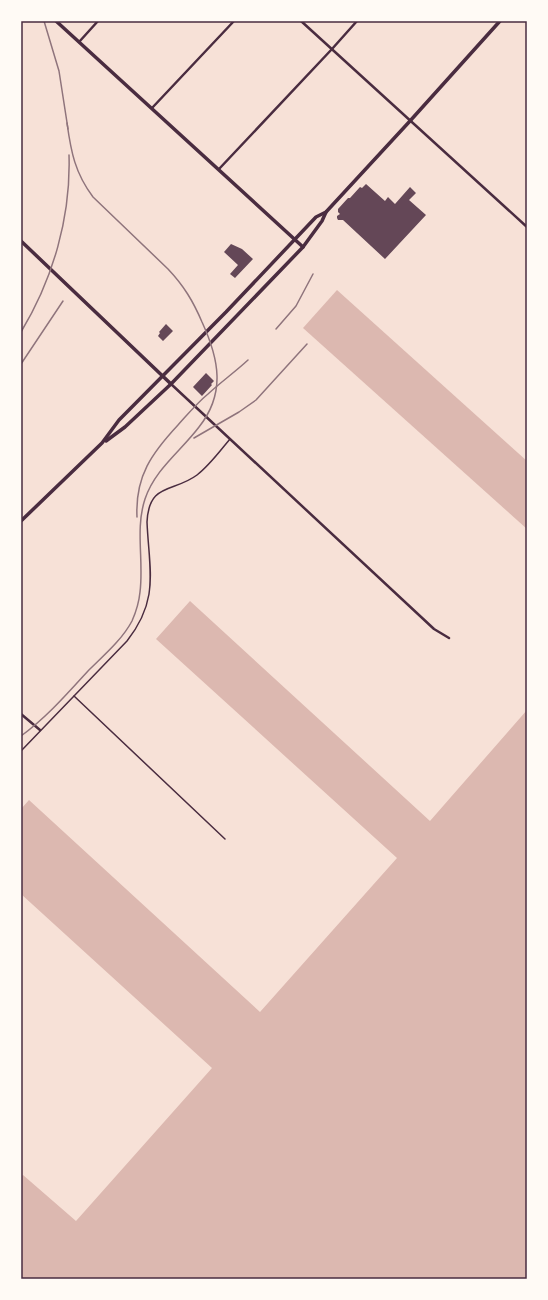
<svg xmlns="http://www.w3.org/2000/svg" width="548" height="1300" viewBox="0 0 548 1300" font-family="Georgia,serif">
	<rect width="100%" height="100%" fill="#f7e1d7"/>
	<g fill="#dcb8b0">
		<path d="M337,290L527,461V529L303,328Z"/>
		<path d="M190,601L430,821L527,710V1279H21V1177L23,1175L76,1221L212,1068L21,894V809L29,800L260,1012L397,858L156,639Z"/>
	</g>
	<g fill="#644757">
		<path d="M366,184L385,201L388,197L395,204L410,187L416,193L409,200L426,215L385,259L343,220H338L337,218V216L340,214L338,212V209L348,198H350L360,187L362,188Z"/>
		<path d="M231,244L242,249L253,259L235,278L230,274L238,265L224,252Z"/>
		<path d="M166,324L173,331L163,341L158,336L160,333L159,332Z"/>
		<path d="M206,373L214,381L211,384L212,385L202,396L193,387Z"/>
	</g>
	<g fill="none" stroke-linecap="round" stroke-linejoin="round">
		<g stroke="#4a2c40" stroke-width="1.5">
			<path d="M74,696L225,839"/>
			<path d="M21,751L127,641C160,599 149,570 147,522C149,482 173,493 197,475C209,466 220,451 230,439"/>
		</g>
		<g stroke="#4a2c40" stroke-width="2.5">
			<path d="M301,21L527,227"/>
			<path d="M79,42L98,21"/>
			<path d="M152,108L234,21"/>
			<path d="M219,169L332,49L357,21"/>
			<path d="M171,384L434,629L449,638"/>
			<path d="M21,714L40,730"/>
		</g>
		<g stroke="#4a2c40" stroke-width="3.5">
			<path d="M56,21L303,247"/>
			<path d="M21,241L171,384"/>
			<path d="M106,441L125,427L171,384L303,247L322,221L326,212"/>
			<path d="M21,521L102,443L119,420L226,312L316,217L326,212L410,121L500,21"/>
		</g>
		<g stroke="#8f747c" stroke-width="1.5">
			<path d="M44,21L59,71L68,129"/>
			<path d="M276,329L296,306L313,274"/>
			<path d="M21,332C53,279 71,217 69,155"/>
			<path d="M21,364L63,301"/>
			<path d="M194,438L239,412L256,400L307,344"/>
			<path d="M137,517C135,476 152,453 178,425C188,414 197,403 208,394C221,382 235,372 248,360"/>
			<path d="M21,736C46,718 67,694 88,671C103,656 122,640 132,621C136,612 139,602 140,592C144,561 135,529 145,499C155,469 181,451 199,427C226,393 219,359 202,322C193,301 184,286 168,269L93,197C75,173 71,152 67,123"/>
		</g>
	</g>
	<rect width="548" height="1300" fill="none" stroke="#fffaf5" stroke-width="44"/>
	<rect x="22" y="22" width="504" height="1256" fill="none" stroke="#4a2c40" stroke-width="1.5"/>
</svg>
